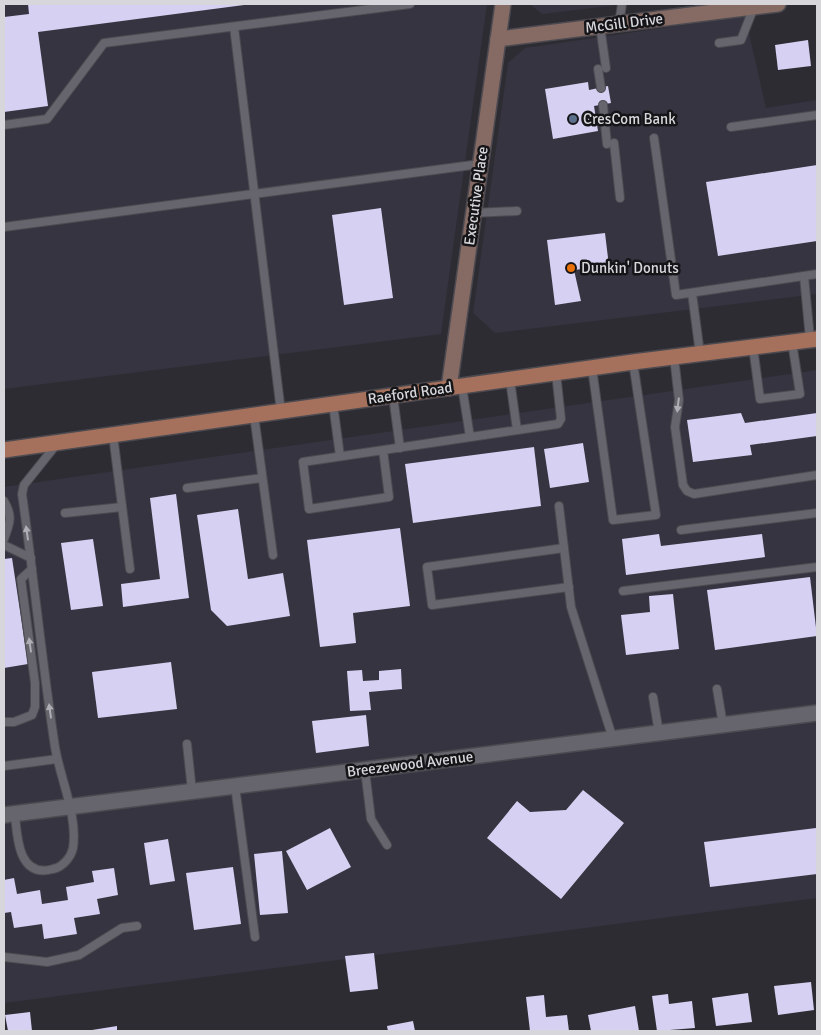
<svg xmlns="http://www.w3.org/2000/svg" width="821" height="1035" viewBox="0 0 821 1035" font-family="Signika,sans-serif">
	<rect width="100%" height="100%" fill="#2d2c33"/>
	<g fill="#363440">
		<path d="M4,4H487L441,334L4,389Z"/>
		<path d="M530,4H626L542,14Z"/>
		<path d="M745,16L766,108L817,100V294L495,333L473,313L508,63L525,48Z"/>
		<path d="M817,370V898L4,1003V487Z"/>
	</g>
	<g fill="#d6d0f2">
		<path d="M28,4H244V5L38,32L48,106L4,112V17L29,14Z"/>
		<path d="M808,40L811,66L778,70L775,45Z"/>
		<path d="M588,82L589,90L608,86L611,103L594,106L598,131L553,139L545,89Z"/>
		<path d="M817,165V241L718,256L706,182Z"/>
		<path d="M381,208L393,298L344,305L332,215Z"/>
		<path d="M605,233L609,266L574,270L581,301L555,305L547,240Z"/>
		<path d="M741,413L745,423L817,413V436L750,445L752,455L693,462L687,420Z"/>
		<path d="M583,443L589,482L550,488L544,449Z"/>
		<path d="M534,447L541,506L413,523L405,464Z"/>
		<path d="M176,494L189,598L123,607L121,584L160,579L150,498Z"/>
		<path d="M238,509L248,579L283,573L290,616L227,626L211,610L197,515Z"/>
		<path d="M400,528L410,606L353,613L356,643L320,647L307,540Z"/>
		<path d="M659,534L661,546L762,534L765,557L626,575L622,539Z"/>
		<path d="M93,539L103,606L71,610L61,543Z"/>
		<path d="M12,558L28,664L4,668V559Z"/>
		<path d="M810,577L817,636L715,650L707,590Z"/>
		<path d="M673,594L679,649L626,655L621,615L650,612L649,596Z"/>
		<path d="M171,662L177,709L98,718L92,672Z"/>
		<path d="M401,669L402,689L369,692L371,710L350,711L347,671L362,670L363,681L379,680V671Z"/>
		<path d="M366,715L369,746L316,753L312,721Z"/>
		<path d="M583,790L624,823L561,899L487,838L517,801L530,812L566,810Z"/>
		<path d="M330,828L351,867L307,890L286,851Z"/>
		<path d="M816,828L817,874L710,887L704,842Z"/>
		<path d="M168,839L175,881L150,885L144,843Z"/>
		<path d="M282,851L288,913L260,915L254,854Z"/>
		<path d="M233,867L241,924L194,930L186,873Z"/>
		<path d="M114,868L118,895L97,899L100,914L74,918L77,934L44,939L42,924L14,928L11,912L4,913V880L14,878L17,894L40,890L42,904L68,900L66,887L94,882L92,871Z"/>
		<path d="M374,953L378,989L350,992L345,956Z"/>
		<path d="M811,982L814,1010L778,1015L774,986Z"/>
		<path d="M748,993L752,1022L716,1026L712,998Z"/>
		<path d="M668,994L669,1004L692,1001L695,1028L657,1031L652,996Z"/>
		<path d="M544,995L546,1017L567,1015L569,1031H530L526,997Z"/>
		<path d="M635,1006L639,1031H591L588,1015Z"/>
		<path d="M30,1012L32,1031H8L5,1015Z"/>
		<path d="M413,1021L415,1031H388L387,1026Z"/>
		<path d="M117,1026V1031H92V1030Z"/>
	</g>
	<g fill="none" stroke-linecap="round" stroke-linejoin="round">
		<defs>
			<g id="lane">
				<path d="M619,24L622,4"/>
				<path d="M600,26L606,68"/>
				<path d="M234,27L281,412"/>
				<path d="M719,43L741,40L754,7"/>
				<path d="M598,69L601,88"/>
				<path d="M603,105L607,144"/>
				<path d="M4,125L47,119L104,43L410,4"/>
				<path d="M731,127L817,115"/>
				<path d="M654,138L676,295L817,274"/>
				<path d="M614,143L620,198"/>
				<path d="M473,213L517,211"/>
				<path d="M4,227L480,164"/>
				<path d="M804,276L810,339"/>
				<path d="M692,293L700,354"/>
				<path d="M753,347L760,399L800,394L792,342"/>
				<path d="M674,357L679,400L675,427L683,485L687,491L694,494L817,475"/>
				<path d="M592,368L613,520L656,515L633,362"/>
				<path d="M510,380L517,430"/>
				<path d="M462,386L470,437"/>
				<path d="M393,396L400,448"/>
				<path d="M333,404L340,456"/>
				<path d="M254,415L273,555"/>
				<path d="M113,435L130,569"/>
				<path d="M383,450L389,497L309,509L303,462L558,424L561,419L556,373"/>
				<path d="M187,488L262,478"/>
				<path d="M4,501C13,516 10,523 4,539"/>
				<path d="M559,506L571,607L613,739"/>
				<path d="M65,513L122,507"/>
				<path d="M681,530L817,513"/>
				<path d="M4,545L31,558"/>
				<path d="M564,548L427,567L432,605L569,587"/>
				<path d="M623,591L817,567"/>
				<path d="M717,689L723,725"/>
				<path d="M653,697L659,733"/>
				<path d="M4,722H14L32,715L35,707V683L21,579L32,569"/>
				<path d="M187,744L192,791"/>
				<path d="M4,766L57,759"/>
				<path d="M365,770L371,819L387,845"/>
				<path d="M235,786L255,937"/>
				<path d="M15,814C17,836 18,879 53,869C63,867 71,857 73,848C78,816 60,778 55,747C42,663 34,578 22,494L24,485L56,445"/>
				<path d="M4,957L47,962L79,955L122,928L137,926"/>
			</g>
			<path id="street" d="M4,815L817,713"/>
			<g id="secondary">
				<path d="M498,39L778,4"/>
				<path d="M449,388L503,4"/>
			</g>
			<path id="primary" d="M4,450L633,362L817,339"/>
		</defs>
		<use href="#lane" stroke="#4c4a50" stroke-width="10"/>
		<use href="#street" stroke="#4c4a50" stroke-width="18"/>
		<use href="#secondary" stroke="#4c4a50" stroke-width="18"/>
		<use href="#primary" stroke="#4c4a50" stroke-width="18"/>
		<use href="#lane" stroke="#66646c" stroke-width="8"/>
		<use href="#street" stroke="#66646c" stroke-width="15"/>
		<use href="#secondary" stroke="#866a64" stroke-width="15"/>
		<use href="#primary" stroke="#a6715c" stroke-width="15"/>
	</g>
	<defs><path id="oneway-solid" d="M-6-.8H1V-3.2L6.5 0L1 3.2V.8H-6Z" transform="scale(1.25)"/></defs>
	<g fill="#afaeb4">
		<use href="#oneway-solid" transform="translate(678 405) rotate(97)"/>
		<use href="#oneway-solid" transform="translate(27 533) rotate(-98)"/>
		<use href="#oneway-solid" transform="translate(30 645) rotate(-98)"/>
		<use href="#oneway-solid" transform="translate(50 711) rotate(-98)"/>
	</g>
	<circle fill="#5c6f8a" stroke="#151518" stroke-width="2" cx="573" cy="119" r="5"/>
	<circle fill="#e8710a" stroke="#151518" stroke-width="2" cx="571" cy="268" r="5"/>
	<g text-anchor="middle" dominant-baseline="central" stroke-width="5" stroke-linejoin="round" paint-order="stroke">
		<g font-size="15" fill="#d7d6da" stroke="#151518">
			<text transform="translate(624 23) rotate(-7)">McGill Drive</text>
			<text transform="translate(476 196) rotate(-82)">Executive Place</text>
			<text transform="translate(410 393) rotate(-8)">Raeford Road</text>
			<text transform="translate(410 764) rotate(-7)">Breezewood Avenue</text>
		</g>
		<g font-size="15" fill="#d7d6da" stroke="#151518" text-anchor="start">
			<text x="583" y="119">CresCom Bank</text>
			<text x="581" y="268">Dunkin' Donuts</text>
		</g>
	</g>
	<rect width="821" height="1035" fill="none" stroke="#d7d6da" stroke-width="10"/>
</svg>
